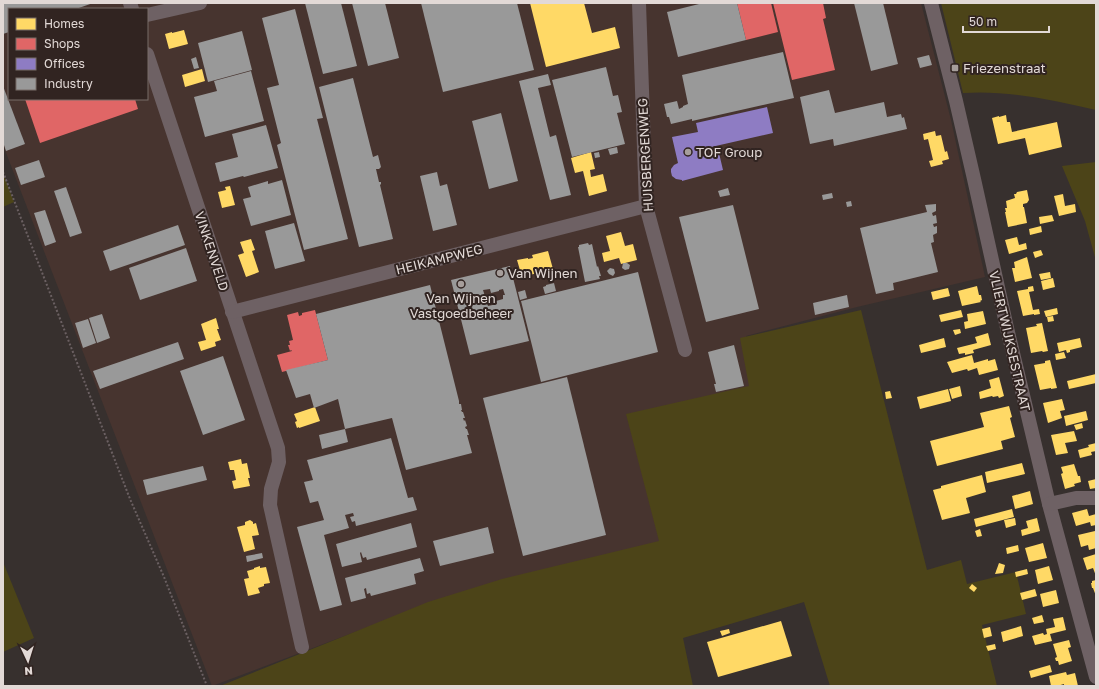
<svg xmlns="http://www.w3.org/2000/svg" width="1099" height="689" viewBox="0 0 1099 689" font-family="'Golos Text',sans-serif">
	<rect width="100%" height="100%" fill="#37302e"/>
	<path fill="#47342f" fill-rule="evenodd" d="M3,3H921L951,120L985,277L857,307L746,336L750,394L662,544L445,598L212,686L3,145ZM9,9H147V99H9Z"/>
	<g fill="#4c4418">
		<path d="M941,3H1096V110C1052,100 1008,90 963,93Z"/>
		<path d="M1096,162V261L1085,221L1062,166Z"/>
		<path d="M3,173L14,202L3,207Z"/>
		<path d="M861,310L927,570L961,560L967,584L1016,572L1026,614L982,625L997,686H830L804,602L683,638L693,686H220L347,635L428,602L502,579L659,541L626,414L749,386L740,338Z"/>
		<path d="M3,562L34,638L3,652Z"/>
	</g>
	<g fill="#ffd966">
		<path d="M530,3H584L592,33L615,27L620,48L546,67Z"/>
		<path d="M184,30L188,44L169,49L165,34L172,32V33Z"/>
		<path d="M202,69L205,81L185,87L182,75Z"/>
		<path d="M1006,115L1007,122H1010L1012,132L1057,122L1062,147L1029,155L1025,138L998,144L992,118L999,116V117Z"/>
		<path d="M935,131L936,136L941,135L945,152L947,151L949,159L942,161L943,164L931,167L929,161L933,160L928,139L924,140L923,134Z"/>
		<path d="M591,152L595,169L590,170L591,177L603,174L607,191L589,196L583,171L575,173L571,158Z"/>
		<path d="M230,186L235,205L222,208L218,192L226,190L225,187Z"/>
		<path d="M1027,190L1029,200L1027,203L1023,204V207H1024L1027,223L1008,227L1005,212H1006L1005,208H1007L1006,201L1015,198L1014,194H1016L1017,192Z"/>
		<path d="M1063,194L1065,206L1075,204L1076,212L1059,216L1054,196Z"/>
		<path d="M1052,215L1054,221L1040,224L1039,217Z"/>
		<path d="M1041,226L1042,232L1030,235L1029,229Z"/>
		<path d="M621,232L625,246L633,244L637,260L621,264L619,258L604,262L602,253L610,251L606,236Z"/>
		<path d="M1017,237L1019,245L1026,243L1027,249L1009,254L1005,240Z"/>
		<path d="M251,239L255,250L252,251L259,272L246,277L238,255L244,253L240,242Z"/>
		<path d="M1041,250L1043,255L1035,258L1033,252Z"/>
		<path d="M548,251L553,269L522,277L517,260L528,258V259L533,258L532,255Z"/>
		<path d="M1027,257L1032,278L1015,282L1012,268H1015L1014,262Z"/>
		<path d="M1050,272L1051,278L1041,280L1039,274Z"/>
		<path d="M1053,278L1055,287L1043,290L1041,281Z"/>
		<path d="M977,286L979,295H981L982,300L980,301L981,302L962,306L958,291Z"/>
		<path d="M1033,286L1034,291L1029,292L1033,310L1039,309L1040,314L1034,315V314L1023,316L1017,291L1028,289V287Z"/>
		<path d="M948,288L950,296L933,300L931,292Z"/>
		<path d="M1057,308L1058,314L1046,317L1044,311Z"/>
		<path d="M961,310L963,317L941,322L939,315Z"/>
		<path d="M983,311L986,324L965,329L964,322L968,321L967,314Z"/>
		<path d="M1053,316L1054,321L1048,322L1047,317Z"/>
		<path d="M216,318L219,329H217L221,340L215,342L216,346L201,351L198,342L206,340L201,324Z"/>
		<path d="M1042,323L1048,351L1043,352L1042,351L1031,353L1026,328L1037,326L1036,324Z"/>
		<path d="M960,329L961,333L955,335L953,330Z"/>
		<path d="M988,333L991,345L973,350L974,353L965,355V353L959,354L957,348L977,343L975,337Z"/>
		<path d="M944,338L946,347L921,353L919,345Z"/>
		<path d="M1080,338L1082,347L1070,350V352L1067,353L1066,350L1059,352L1057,343Z"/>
		<path d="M1064,352L1066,358L1056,360L1055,354Z"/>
		<path d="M972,355L974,363L988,359V361L995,359L998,370L979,375L977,368L968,371L967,369L952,373L947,362Z"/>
		<path d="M1050,360L1057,388L1051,389V388L1040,390L1034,365L1045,363V361Z"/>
		<path d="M1096,374V383L1069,389L1067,381Z"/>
		<path d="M999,377L1004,396L999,398L998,396L993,397L992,396L980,399L979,392L991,388L989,380Z"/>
		<path d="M960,386L962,396L952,399L949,389Z"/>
		<path d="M948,389L951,401L920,409L917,397Z"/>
		<path d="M890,391L892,398L886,399L885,392Z"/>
		<path d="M1062,399L1065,410L1060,411L1062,418L1048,423L1043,403Z"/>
		<path d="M1009,406L1012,417L1010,418L1015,437L1001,441L1003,449L937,466L930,441L984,427L980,413Z"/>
		<path d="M315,407L320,421L299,428V427L297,428L295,422L297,421L294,414Z"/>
		<path d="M1086,411L1088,420L1066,426L1064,416Z"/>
		<path d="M1082,423L1083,428L1076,430L1074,425Z"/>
		<path d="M1074,431L1077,441L1065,443L1068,453L1056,455L1051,435Z"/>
		<path d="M1096,443V451L1091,452L1092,455L1080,458L1078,450L1089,447L1088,445Z"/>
		<path d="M241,459L242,464L247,463L250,478H248L250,486L234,489L232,481L236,480L234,470H230L228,462Z"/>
		<path d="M1022,463L1025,474L987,483L985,472Z"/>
		<path d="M1074,464L1078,476H1080L1081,482L1074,484L1075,486L1065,489L1061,474L1063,473L1061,467Z"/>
		<path d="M982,475L986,492L966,498L970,513L942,520L933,490L941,488V486Z"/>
		<path d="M1096,479V488L1090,489L1088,481Z"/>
		<path d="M1030,491L1033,504L1015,509L1012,496Z"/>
		<path d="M1012,509L1014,517L976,527L974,519Z"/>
		<path d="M1087,509L1089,516L1096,514V525L1091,526L1090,522L1076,526L1072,513Z"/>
		<path d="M1015,518L1016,525L1006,528L1004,520Z"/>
		<path d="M1037,518L1040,531L1022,536L1021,530L1028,528L1026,521Z"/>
		<path d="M250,520L253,522V524L256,523L259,535L252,536L255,549L244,552L237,527L245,525V522Z"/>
		<path d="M980,529L982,536L977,537L975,531Z"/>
		<path d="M1095,531L1096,536V548L1089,550L1088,545L1081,547L1078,535Z"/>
		<path d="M1043,543L1047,558L1029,562L1025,548Z"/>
		<path d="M1018,545L1019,551L1007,554L1006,548Z"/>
		<path d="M1096,554V576L1093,568L1087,570L1083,558Z"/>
		<path d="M999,563L1005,565L1003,573L995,574Z"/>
		<path d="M260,566V568L266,567L270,583L264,584V586L258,588L260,593L248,596L244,579L249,578L247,571L254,569V568Z"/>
		<path d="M1049,566L1053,580L1038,584L1035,570Z"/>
		<path d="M1027,569L1028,574L1016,577L1015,572Z"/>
		<path d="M1096,580V596L1093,588H1092L1091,583H1092V581Z"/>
		<path d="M972,584L977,588L974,592L969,588Z"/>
		<path d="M1035,589L1037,596L1022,600L1020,593Z"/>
		<path d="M1056,590L1059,603L1043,607L1040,594Z"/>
		<path d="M1042,615L1044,622L1034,624L1032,618Z"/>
		<path d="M1063,617L1066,630L1050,634L1052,641L1035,645L1032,636L1043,633L1044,635L1047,634L1046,629L1055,627L1053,619Z"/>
		<path d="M781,621L792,656L718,677L707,642Z"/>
		<path d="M1021,626L1023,636L1003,642L1001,632Z"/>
		<path d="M990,627L992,636L984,638L982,629Z"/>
		<path d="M729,629L730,633L722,636L720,631Z"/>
		<path d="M1069,640L1071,647L1068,648L1072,661L1059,665L1058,661H1056L1055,658L1057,657L1053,644Z"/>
		<path d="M995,644L996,649L988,651L986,646Z"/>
		<path d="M1050,665L1052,672L1031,678L1029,671Z"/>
		<path d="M1066,672L1067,675L1075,673L1078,686H1064V684L1057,686H1051L1049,676Z"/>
	</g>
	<g fill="#e06666">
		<path d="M737,3H771L778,32L746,40Z"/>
		<path d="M773,3H823L826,18L823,19L835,70L792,80Z"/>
		<path d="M25,99H135L138,109L40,143Z"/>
		<path d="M315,310L328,360L282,372L277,355L292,351L291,350L290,351L288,345H290L289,341L293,340L287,315L298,312L299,316L302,315V313Z"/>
	</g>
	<path fill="#8e7cc3" d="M767,107L773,133L698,150L700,157L719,153L723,170L682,181V180L676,179L672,176L671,172V169L674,165L678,163L672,137L698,132L696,123Z"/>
	<g fill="#999" fill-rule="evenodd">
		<path d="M3,3H93L76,9H9V32L3,34Z"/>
		<path d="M305,3H341L357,66L323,74Z"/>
		<path d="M352,3H385L399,58L368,66Z"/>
		<path d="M421,3H517L534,70L443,92Z"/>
		<path d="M703,3H737L746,40L678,57L667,12Z"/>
		<path d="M854,3H883L898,64L871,71Z"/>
		<path d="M295,9L323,118L317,119L348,239L304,250L277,145L281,143L267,88L279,85L262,18Z"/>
		<path d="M242,31L252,70L208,82L198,43Z"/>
		<path d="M783,52L794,98L692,121V119L671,124L669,117H667L664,104L677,101L679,109L683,107V106L688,104L682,75Z"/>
		<path d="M929,55L932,65L920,68L917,58Z"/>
		<path d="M196,57L199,68L194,69L191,59Z"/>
		<path d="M606,67L613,96L618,95L622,112L617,113L625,144L572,157L552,80Z"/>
		<path d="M251,71L264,121L205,137L194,97L217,91L214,81Z"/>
		<path d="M548,74L551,85L538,88L550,137L556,135L571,195L550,200L519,81Z"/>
		<path d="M353,78L373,157L378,155L381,167L379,169H376L379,182H381V184L380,185L393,239L359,247L319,87Z"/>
		<path d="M3,86L25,144L6,151L3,142Z"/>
		<path d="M829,90L835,113L884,102L887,117L901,114L902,118L904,117L907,129L834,146L833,139L810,144L800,97Z"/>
		<path d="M501,113L518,181L489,189L472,121Z"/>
		<path d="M266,125L278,168L244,177L243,176L220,182L215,163L238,157L232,134Z"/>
		<path d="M617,147L618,153L610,155L608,149Z"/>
		<path d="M599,152L600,157L595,158L594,153Z"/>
		<path d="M39,160L45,177L21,185L15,168Z"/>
		<path d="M437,172L440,186L447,184L457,225L433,231L420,176Z"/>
		<path d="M282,180L291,215L251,226L243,199L251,197L248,187L268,181V184Z"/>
		<path d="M66,187L82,233L70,237L54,191Z"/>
		<path d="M728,188L730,195L720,197L718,191Z"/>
		<path d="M832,193L833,198L823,200L822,195Z"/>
		<path d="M851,201L852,206L847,207L846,202Z"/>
		<path d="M936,204V211L932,213L933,216L936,215L937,223L933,224L934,227L937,226V233L933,235L934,242L931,243L938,272L893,283L894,290L876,294L860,228L927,212L925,205Z"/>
		<path d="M733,205L759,309L706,322L679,217Z"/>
		<path d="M45,210L56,242L45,246L34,213Z"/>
		<path d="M294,223L305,261L275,269L265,231Z"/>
		<path d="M178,225L185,245L110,271L103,251Z"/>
		<path d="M588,243L589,245L592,244L597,267L598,266L601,276H599L600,279L585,282L578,247H579V245Z"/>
		<path d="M186,248L197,281L140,300L129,268Z"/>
		<path d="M623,263H627L630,265L629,269L625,270L622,268Z"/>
		<path d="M510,266L529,341L470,355L451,280ZM490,289L491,293L499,291V290L503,289L505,295H503V299L496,301L497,304L488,306L483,290Z"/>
		<path d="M610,268L614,269L615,273L613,276L609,274L607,271Z"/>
		<path d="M638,272L658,352L541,382L521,301Z"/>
		<path d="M554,283L556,291L545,294L543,287L546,286V285Z"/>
		<path d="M430,285L459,401V404H461L462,410H461L462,412H463L465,418H463L464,421L465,420L467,426L465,427L466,429H467L469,435H467L472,453L406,470L392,418L345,429L338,399L314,408L310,394L296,398L286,370L328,360L316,314Z"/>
		<path d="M525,290L527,298L520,300L518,292Z"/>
		<path d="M847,295L849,307L815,315L813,303Z"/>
		<path d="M102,314L110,338L97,343L89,318Z"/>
		<path d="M88,319L96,343L83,348L75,323Z"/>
		<path d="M178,342L184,359L100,389L93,371Z"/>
		<path d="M734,345L744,386L716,392L714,384H716L708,352Z"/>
		<path d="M223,356L245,420L203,435L180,371Z"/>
		<path d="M567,377L606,535L523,556L483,398Z"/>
		<path d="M345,429L348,442L322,449L319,435Z"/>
		<path d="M391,438L408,498L413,497L417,510L356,526L355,521L352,522L350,517L354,516L353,513L345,515L349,528L324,535L342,605L320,611L297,527L324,520L318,501L310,503L304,482L313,480L307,460Z"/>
		<path d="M203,466L207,480L147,495L143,480Z"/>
		<path d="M411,523L417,547L367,560L366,557L363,558L361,552L360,553L362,562L342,567L336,544Z"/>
		<path d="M488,527L494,553L440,566L433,541Z"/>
		<path d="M262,553L263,558L247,562L246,556Z"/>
		<path d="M420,558L424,571L414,574L416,584L371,596L370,593L367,594L366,588L364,589L366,598L351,602L345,578Z"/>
	</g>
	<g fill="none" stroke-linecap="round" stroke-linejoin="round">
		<path stroke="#6b6062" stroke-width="2" stroke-dasharray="2 2" stroke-linecap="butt" d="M3,172L130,499L164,577L207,686"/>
		<g stroke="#6e6164" stroke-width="14">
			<path d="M130,3L132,9"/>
			<path d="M639,3L646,206L685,350"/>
			<path d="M931,3L956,101L974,179L1007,328L1049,504L1096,677"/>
			<path d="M147,15L200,3"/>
			<path d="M147,54L278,448L279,462L271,489L270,505L302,647"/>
			<path d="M232,312L646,206"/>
			<path d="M1049,504L1076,498H1096"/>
		</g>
	</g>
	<g fill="#a69e9b" stroke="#312421" stroke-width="1.5">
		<rect x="951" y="64" width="8" height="8" rx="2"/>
		<circle cx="688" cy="152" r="4"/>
		<circle cx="500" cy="273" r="4"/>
		<circle cx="461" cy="284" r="4"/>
	</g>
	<g text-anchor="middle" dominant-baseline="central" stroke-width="4" stroke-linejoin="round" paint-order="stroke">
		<g font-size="13" fill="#e2d9d6" stroke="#312421" text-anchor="start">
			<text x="963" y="68">Friezenstraat</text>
			<text x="696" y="152">TOF Group</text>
			<text x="508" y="273">Van Wijnen</text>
			<text x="461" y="298" text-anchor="middle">Van Wijnen<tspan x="461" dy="15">Vastgoedbeheer</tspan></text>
		</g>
		<g font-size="13" fill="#e2d9d6" stroke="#312421">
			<text transform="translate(645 155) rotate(-93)">HUISBERGENWEG</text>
			<text transform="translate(212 251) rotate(72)">VINKENVELD</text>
			<text transform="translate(439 259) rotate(-14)">HEIKAMPWEG</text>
			<text transform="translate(1010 341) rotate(77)">VLIERTWIJKSESTRAAT</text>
		</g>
	</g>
	<rect width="1099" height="689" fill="none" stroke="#e2d9d6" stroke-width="8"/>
	<rect x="8" y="8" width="140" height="92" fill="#312421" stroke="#786c69"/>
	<rect x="16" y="18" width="20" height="12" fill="#ffd966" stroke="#786c69"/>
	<text x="44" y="28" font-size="12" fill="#e2d9d6">Homes</text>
	<rect x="16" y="38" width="20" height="12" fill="#e06666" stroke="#786c69"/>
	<text x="44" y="48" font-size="12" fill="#e2d9d6">Shops</text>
	<rect x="16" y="58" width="20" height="12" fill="#8e7cc3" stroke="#786c69"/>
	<text x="44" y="68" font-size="12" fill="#e2d9d6">Offices</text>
	<rect x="16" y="78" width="20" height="12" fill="#999999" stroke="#786c69"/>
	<text x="44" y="88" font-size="12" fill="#e2d9d6">Industry</text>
	<g transform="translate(28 661) rotate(176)" stroke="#312421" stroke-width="3" paint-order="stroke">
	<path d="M0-3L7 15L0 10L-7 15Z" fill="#e2d9d6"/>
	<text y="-6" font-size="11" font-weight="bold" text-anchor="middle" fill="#e2d9d6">N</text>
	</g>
	<path d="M963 26v6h86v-6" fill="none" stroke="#e2d9d6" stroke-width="2"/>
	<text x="969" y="26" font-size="12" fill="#e2d9d6" stroke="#312421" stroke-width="3" paint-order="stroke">50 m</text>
</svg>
